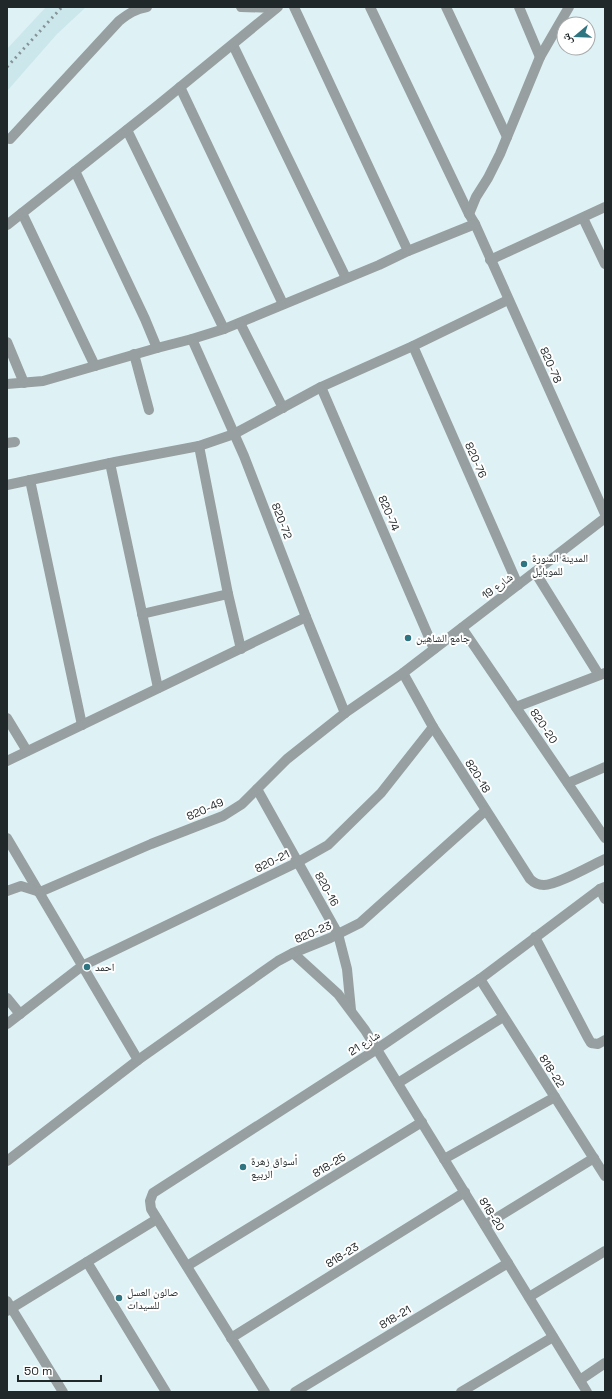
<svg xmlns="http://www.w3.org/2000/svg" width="612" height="1399" viewBox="0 0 612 1399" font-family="'Space Grotesk','Noto Naskh Arabic',sans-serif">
	<rect width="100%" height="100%" fill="#def1f5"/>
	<path fill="#cbe7ec" d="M46,7H86L57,34L7,91V49Z"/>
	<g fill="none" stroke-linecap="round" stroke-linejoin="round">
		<g stroke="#979fa0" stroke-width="10">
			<path d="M241,7L276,8"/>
			<path d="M294,7L408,251"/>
			<path d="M370,7L469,214L475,224L605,514"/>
			<path d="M446,7L507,137"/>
			<path d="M519,7L540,57"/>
			<path d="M233,45L346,278"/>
			<path d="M180,87L283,304"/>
			<path d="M127,130L224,329"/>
			<path d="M10,139L119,21C128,14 135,9 147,7"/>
			<path d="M75,171L145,319L157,348L192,339L224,329L379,265L408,251L475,224"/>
			<path d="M22,213L95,366"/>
			<path d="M469,214L476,197L488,178L500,154L540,57L569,7"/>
			<path d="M583,218L605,264"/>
			<path d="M7,225L157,106L278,7"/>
			<path d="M490,260L605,207"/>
			<path d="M240,323L283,408"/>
			<path d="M192,339L244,456L306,617L345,713"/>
			<path d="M7,342L24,383"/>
			<path d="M413,346L518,585"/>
			<path d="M134,354L149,410"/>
			<path d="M7,384L43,381L157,348"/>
			<path d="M321,387L434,649"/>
			<path d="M7,443L15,442"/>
			<path d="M199,446L228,594"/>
			<path d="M110,463L158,688"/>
			<path d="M30,480L82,725"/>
			<path d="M7,485L115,462L199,446L234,434L321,387L413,346L508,300"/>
			<path d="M535,572L599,675"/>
			<path d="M142,614L228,594L241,649"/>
			<path d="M462,628L605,838"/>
			<path d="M403,673L433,727L530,879C534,883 539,885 544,885C557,885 592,865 605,859"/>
			<path d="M516,707L605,673"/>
			<path d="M7,718L27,751"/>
			<path d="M7,761L306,617"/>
			<path d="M568,783L605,767"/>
			<path d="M257,789L338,934L347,969L351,1010"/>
			<path d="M7,838L138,1060"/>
			<path d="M600,889L605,899"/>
			<path d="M7,891L21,886L40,892L151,844L223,816L242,804L287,759L345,713L403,673L605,518"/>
			<path d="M535,937L588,1038L591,1043L598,1044L605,1040"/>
			<path d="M293,953L338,994L365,1030L587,1392"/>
			<path d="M480,979L605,1176"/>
			<path d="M7,998L20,1014"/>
			<path d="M7,1024L82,966L298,862L328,845L381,793L433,727"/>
			<path d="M398,1083L503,1017"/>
			<path d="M444,1159L555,1097"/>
			<path d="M7,1161L138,1060L278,961L293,953L330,938L360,923L485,811"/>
			<path d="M485,1225L594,1158"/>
			<path d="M87,1262L166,1392"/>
			<path d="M187,1266L422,1122"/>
			<path d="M529,1297L605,1251"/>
			<path d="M7,1301L63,1392"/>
			<path d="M7,1311L157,1219"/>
			<path d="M231,1338L465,1192"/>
			<path d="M580,1380L605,1363"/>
			<path d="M265,1392L151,1209L150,1201L153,1193L377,1049L480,979L600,889L605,887"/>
			<path d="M295,1392L508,1263"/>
			<path d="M461,1392L553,1337"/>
		</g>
		<path stroke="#869396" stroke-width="3" stroke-dasharray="2 4" stroke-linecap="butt" d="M7,67L62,7"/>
	</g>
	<g fill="#2e7581" stroke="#fff" stroke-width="1.5">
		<circle cx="524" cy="564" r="4"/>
		<circle cx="408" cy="638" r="4"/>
		<circle cx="87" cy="967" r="4"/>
		<circle cx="243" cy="1167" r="4"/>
		<circle cx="119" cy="1298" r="4"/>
	</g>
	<g text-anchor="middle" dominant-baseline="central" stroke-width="4" stroke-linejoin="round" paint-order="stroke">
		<g font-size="11" fill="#212829" stroke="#fff">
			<text transform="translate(551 365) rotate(66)">820-78</text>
			<text transform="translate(476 460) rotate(66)">820-76</text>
			<text transform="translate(389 513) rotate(67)">820-74</text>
			<text transform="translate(282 521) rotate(69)">820-72</text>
			<text transform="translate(497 586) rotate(-37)">شارع 19</text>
			<text transform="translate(544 726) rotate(56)">820-20</text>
			<text transform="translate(478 776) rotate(58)">820-18</text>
			<text transform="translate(205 809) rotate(-24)">820-49</text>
			<text transform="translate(272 861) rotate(-26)">820-21</text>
			<text transform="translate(327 889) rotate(61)">820-16</text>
			<text transform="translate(313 932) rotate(-23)">820-23</text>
			<text transform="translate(364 1043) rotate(-33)">شارع 21</text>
			<text transform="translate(552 1071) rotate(57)">818-22</text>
			<text transform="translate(329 1165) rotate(-31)">818-25</text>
			<text transform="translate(492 1214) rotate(58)">818-20</text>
			<text transform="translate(342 1255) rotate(-32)">818-23</text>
			<text transform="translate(395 1317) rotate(-31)">818-21</text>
		</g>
		<g font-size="11" fill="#212829" stroke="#fff" text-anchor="start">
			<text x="532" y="558">المدينة المنورة<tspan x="532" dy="13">للموبايل</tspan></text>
			<text x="416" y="638">جامع الشاهين</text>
			<text x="95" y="967">احمد</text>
			<text x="251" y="1161">أسواق زهرة<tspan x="251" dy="13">الربيع</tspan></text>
			<text x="127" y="1292">صالون العسل<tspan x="127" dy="13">للسيدات</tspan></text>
		</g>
	</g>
	<rect width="612" height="1399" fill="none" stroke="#212829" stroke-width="16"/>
	<g transform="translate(576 36) rotate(251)"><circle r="19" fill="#ffffff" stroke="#a6a9a9"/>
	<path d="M0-3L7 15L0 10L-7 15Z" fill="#2e7581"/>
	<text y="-6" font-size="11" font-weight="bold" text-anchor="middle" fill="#212829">ش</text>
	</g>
	<path d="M18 1375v6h83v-6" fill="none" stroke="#212829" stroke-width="2"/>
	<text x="24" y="1375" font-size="12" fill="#212829" stroke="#ffffff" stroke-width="3" paint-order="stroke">50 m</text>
</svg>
